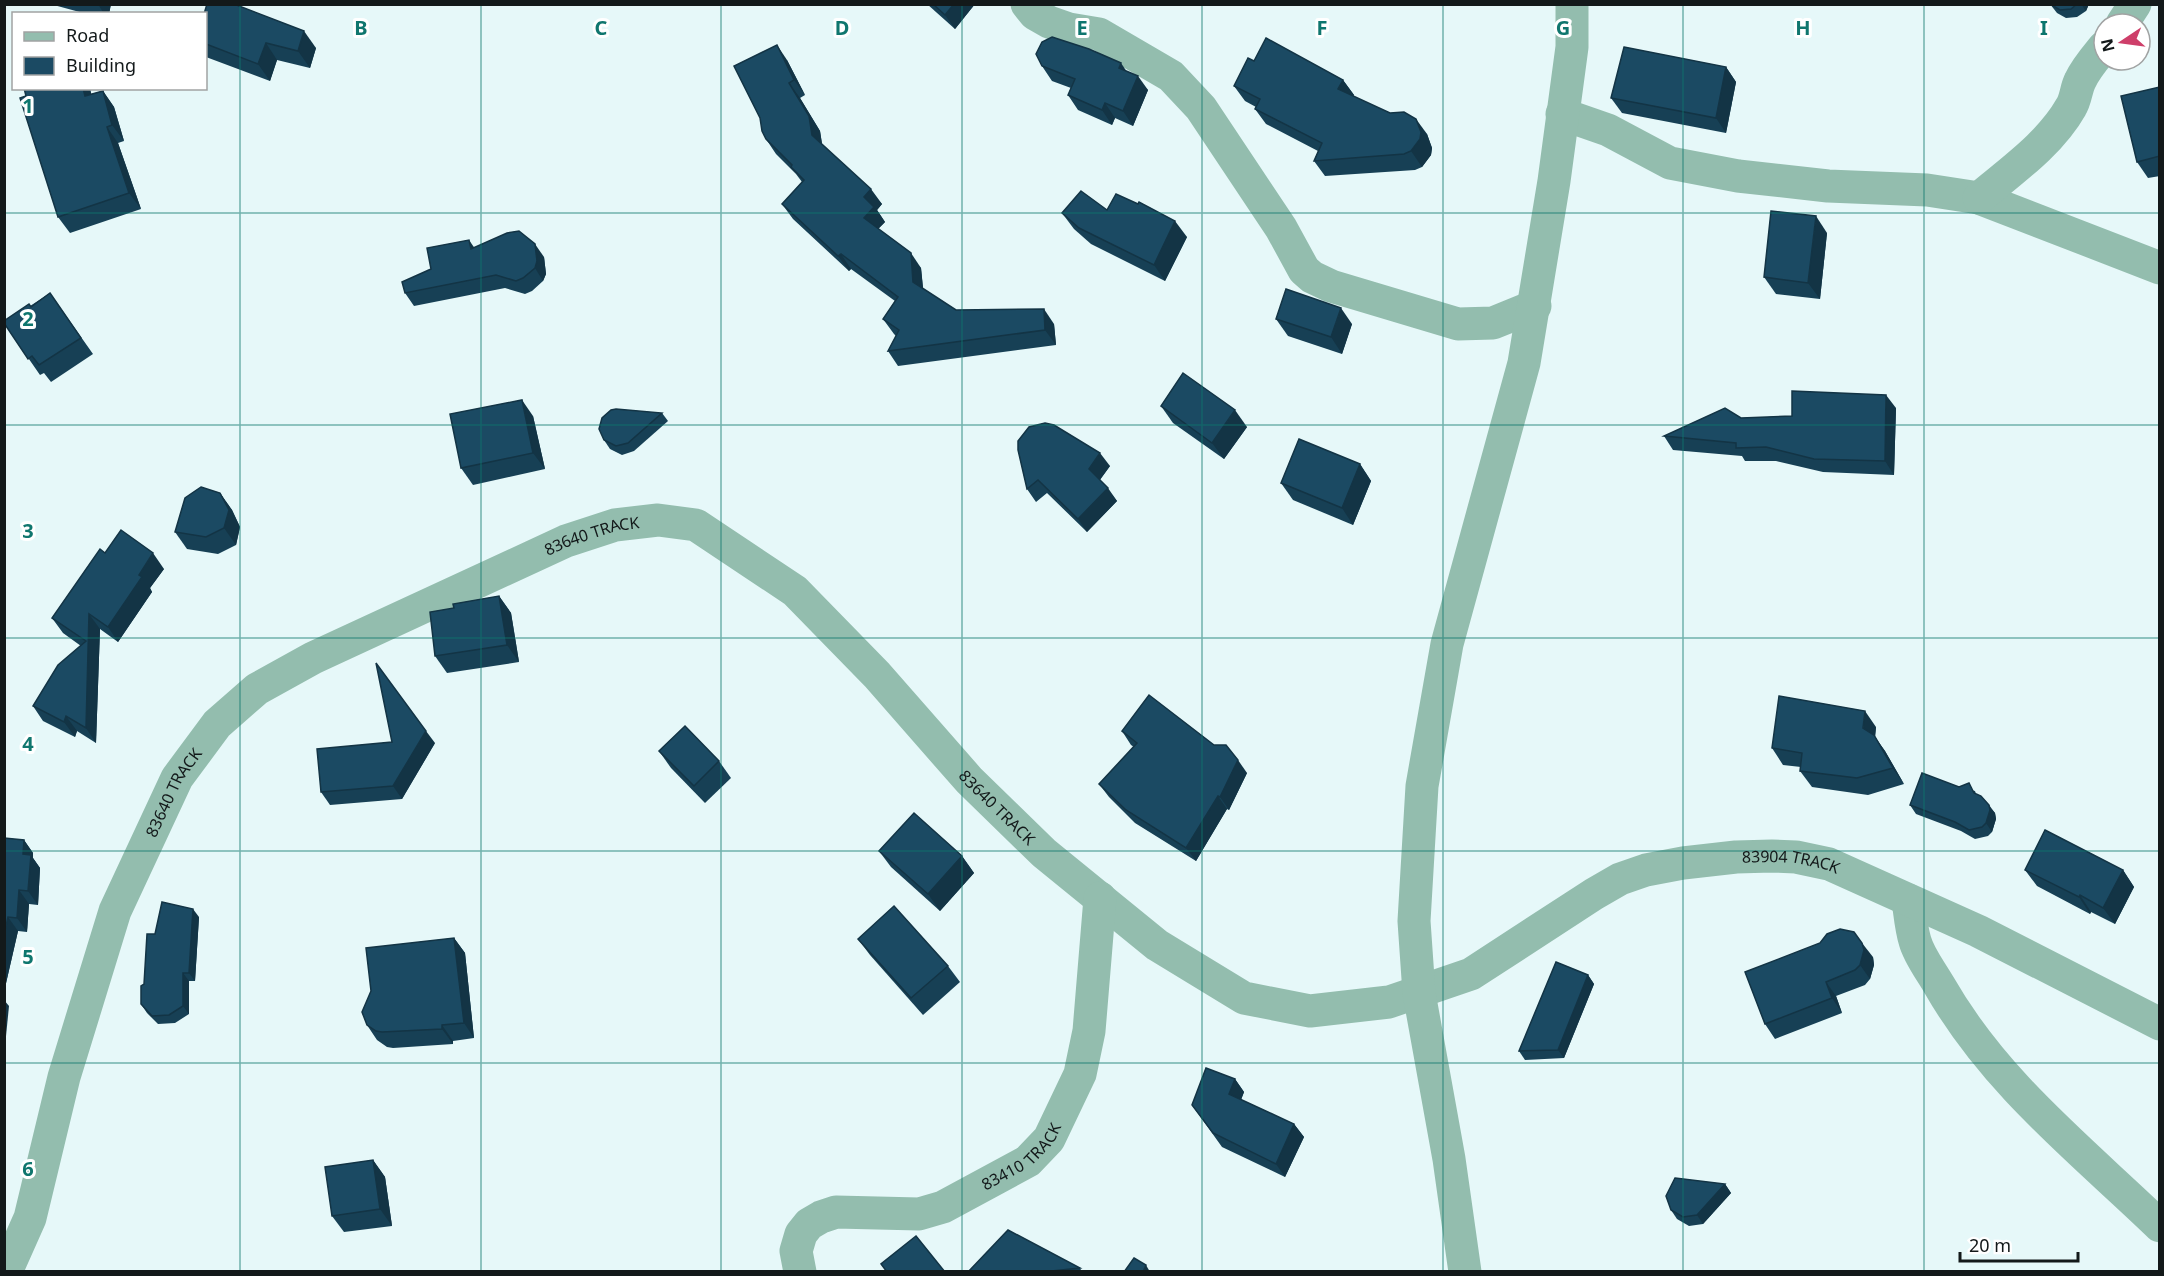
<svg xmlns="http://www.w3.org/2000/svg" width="2164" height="1276" viewBox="0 0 2164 1276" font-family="'Noto Sans',sans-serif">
	<rect width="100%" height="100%" fill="#e6f8f9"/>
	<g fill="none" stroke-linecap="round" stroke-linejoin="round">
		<g stroke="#93bdae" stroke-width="33">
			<path d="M1027,4L1035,14L1049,22L1069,29L1099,34L1171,76L1201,108L1281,228L1304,270L1312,277L1331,286L1458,324L1493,323L1535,306"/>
			<path d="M2122,24L2135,4"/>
			<path d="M1562,114L1608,130L1670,163L1738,176L1828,186L1927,190L1979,198L2160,268"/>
			<path d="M1979,198C2011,171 2050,144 2071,107C2076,99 2076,89 2080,81C2086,68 2095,58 2104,47"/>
			<path d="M1908,900C1910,914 1911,928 1915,941C1919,956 1931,971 1939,985C1995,1083 2080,1149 2160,1226"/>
			<path id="s1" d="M6,1272L30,1218L64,1077L115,911L177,778L217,724L257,689L313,658L566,541L615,525L658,520L696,525L795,591L877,675L969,780L1044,853L1157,945L1244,998L1310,1011L1389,1002L1471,974L1594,894L1620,879L1646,870L1683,863L1736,857L1772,856L1796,857L1829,864L1978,931L2160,1024"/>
			<path id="s2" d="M800,1272L796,1251L801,1234L809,1224L821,1217L836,1212L919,1214L943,1207L1028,1161L1049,1139L1080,1074L1089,1031L1100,898"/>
			<path d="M1465,1272L1449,1159L1419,993L1414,921L1422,786L1447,644L1524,363L1554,181L1572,47V4"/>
		</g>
	</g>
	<g fill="#174055">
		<path d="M50,4H111L109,14H87Z"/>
		<path d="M927,4H975L955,29Z"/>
		<path d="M2050,4H2089L2086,11L2077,17L2066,18L2057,13Z"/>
		<path d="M206,14L316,48L310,68L277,60L270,81L206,57Z"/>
		<path d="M787,60L805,95L800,98L820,131L822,144L882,204L877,210L885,222L878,229L921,268L923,289L956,310L1054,324L1056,345L898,366L888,351L896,336L894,334L883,319L895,301L851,269L849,271L793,219L782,204L802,182L796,174L776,154L766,139Z"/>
		<path d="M1254,61L1343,80L1354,95L1353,96L1427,134L1432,148L1431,155L1422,167L1415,170L1325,176L1314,161L1318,151L1266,124L1255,109L1256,107L1245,101L1234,86Z"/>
		<path d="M1042,66L1126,71L1148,90L1133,126L1115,118L1112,125L1078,110L1068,95L1071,88L1052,81Z"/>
		<path d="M1726,67L1736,82L1726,133L1622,113L1611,98Z"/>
		<path d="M2160,87V176L2148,178L2137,162Z"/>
		<path d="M24,88H90L91,94L103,91L114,107L124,141L118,143L141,209L70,233L58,217Z"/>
		<path d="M1107,210L1187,237L1165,281L1091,244L1074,229L1062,213Z"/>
		<path d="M1827,233L1820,299L1776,294L1764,277Z"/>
		<path d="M474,248L544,257L546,274L543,281L532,291L525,294L505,288L414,306L405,293Z"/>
		<path d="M50,293L93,354L51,382L44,373L40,375L4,323Z"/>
		<path d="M1276,319L1352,324L1342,354L1288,336Z"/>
		<path d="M1161,406L1247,427L1224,459L1173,423Z"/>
		<path d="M1896,408L1894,475L1823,472L1776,461H1745L1742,456L1673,450L1664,436L1741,418L1792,416Z"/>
		<path d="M662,413L668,421L634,451L622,455L610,449L604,440Z"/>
		<path d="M533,416L545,469L473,485L461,468Z"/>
		<path d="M1018,450L1110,466L1100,480L1117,501L1087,532L1047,493L1036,502L1027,489Z"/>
		<path d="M1360,464L1371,481L1353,525L1293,500L1281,483Z"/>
		<path d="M220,493L232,510L240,527L236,545L218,554L187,549L175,532Z"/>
		<path d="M105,553L164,569L150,588L152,592L118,642L100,629L96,743L77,731L75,737L43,721L33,706L81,646L63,633L52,618Z"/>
		<path d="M499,596L511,613L519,662L447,673L435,656L454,608Z"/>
		<path d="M1876,727L1875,737L1885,751L1904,784L1868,795L1812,787L1800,771L1801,767L1783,765L1772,748Z"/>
		<path d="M1122,731L1247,773L1229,810L1227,809L1196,861L1135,823L1109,797L1099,784L1134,747L1131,745Z"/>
		<path d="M435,743L402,799L330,805L321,792Z"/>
		<path d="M659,751L719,761L731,778L705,803L671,768Z"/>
		<path d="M1959,787L1975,791L1976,794L1995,813L1996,819L1992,832L1988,836L1975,839L1961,831L1916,814L1910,805Z"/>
		<path d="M4,838L24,840L33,853V858L40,868L38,905L29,904L27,932L18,931L4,992Z"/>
		<path d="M879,851L962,856L974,873L940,911L891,867Z"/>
		<path d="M2025,870H2123L2134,887L2115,924L2091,912L2090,914L2037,886Z"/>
		<path d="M199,917L195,981H189V1014L175,1023L158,1024L147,1013L141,1004L155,934Z"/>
		<path d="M454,938L465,953L474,1038L453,1041V1044L393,1048L387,1047L377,1040L367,1025Z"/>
		<path d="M858,939L948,966L960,982L923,1015L870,955Z"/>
		<path d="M1873,957L1874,965L1870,979L1865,985L1836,996L1842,1013L1775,1039L1765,1024L1745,972Z"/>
		<path d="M1588,975L1594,984L1564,1058L1525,1060L1519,1051Z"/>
		<path d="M1235,1079L1244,1092L1241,1100L1294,1124L1304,1137L1285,1177L1222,1147L1192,1105Z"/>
		<path d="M373,1160L385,1177L392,1226L344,1232L332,1216Z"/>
		<path d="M1725,1184L1731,1193L1703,1224L1689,1226L1677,1219L1671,1210Z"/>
		<path d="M1080,1268L1082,1272H968Z"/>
	</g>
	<g fill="#133445">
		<path d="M98,4H111L109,14H104Z"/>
		<path d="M954,4H975L955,29L945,15Z"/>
		<path d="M2081,4H2089L2086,11Z"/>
		<path d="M304,31L316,48L310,68L298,51Z"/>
		<path d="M266,43L277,60L270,81L258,64Z"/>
		<path d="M777,45L787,60L805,95L794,80Z"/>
		<path d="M1121,63L1131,78L1119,68Z"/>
		<path d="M1726,67L1736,82L1726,133L1716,118Z"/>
		<path d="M1138,76L1148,90L1133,126L1123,111Z"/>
		<path d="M1343,80L1354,95L1349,105L1338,89Z"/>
		<path d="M789,83L800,98L820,131L823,150L812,135Z"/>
		<path d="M83,88L90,89L96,112L85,96Z"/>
		<path d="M103,91L114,107L124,141L112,125Z"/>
		<path d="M1105,103L1115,118L1112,125L1102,110Z"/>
		<path d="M1416,119L1427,134L1432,148L1431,155L1422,167L1411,151Z"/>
		<path d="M107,127L118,143L141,209L129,193Z"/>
		<path d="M871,189L882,204L877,210L885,222L874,233L864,218V197Z"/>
		<path d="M1816,216L1827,233L1820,299L1808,283Z"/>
		<path d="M1175,221L1187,237L1165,281L1154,265Z"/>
		<path d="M469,240L478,253L471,249Z"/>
		<path d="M535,244L544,257L546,274L543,281L535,268Z"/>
		<path d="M911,253L921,268L924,297L913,282Z"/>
		<path d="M841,254L851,269L849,271L838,256Z"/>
		<path d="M1341,308L1352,324L1342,354L1331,337Z"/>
		<path d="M1044,309L1054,324L1056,345L1045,330Z"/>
		<path d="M1886,395L1896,408L1894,475L1885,461Z"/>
		<path d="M522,400L533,416L545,469L533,453Z"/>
		<path d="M1235,410L1247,427L1224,459L1212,443Z"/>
		<path d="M1100,453L1110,466L1098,482L1089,469Z"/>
		<path d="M1360,464L1371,481L1353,525L1342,508Z"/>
		<path d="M1108,488L1117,501L1087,532L1078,519Z"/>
		<path d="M220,493L232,510L240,527L236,545L224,528Z"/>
		<path d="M153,553L164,569L150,588L152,592L118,642L108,627L139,575Z"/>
		<path d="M499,596L511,613L519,662L507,645Z"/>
		<path d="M89,614L100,629L96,743L86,728Z"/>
		<path d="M1865,711L1876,727L1875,737L1885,751L1904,784L1863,728Z"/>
		<path d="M66,716L77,731L75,737L64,722Z"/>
		<path d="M426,731L435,743L402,799L393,786Z"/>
		<path d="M1238,760L1247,773L1229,810L1220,797Z"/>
		<path d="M1218,796L1227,809L1196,861L1186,848Z"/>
		<path d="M1989,805L1995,813L1996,819L1992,832L1986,823Z"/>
		<path d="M24,840L33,853V858L40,868L38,905L28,891L23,854Z"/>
		<path d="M962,856L974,873L940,911L928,894Z"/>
		<path d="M2123,870L2134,887L2115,924L2103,908Z"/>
		<path d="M19,890L29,904L27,932L17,918Z"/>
		<path d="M2080,895L2091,912L2090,914L2079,897Z"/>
		<path d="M193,909L199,917L195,981L189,973Z"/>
		<path d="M8,917L18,931L4,992V935Z"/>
		<path d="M454,938L465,953L474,1038L464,1023Z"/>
		<path d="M1862,943L1873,957L1874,965L1870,979L1860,965Z"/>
		<path d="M183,973L189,981V1014L183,1006Z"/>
		<path d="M1588,975L1594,984L1564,1058L1558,1050Z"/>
		<path d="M1826,982L1836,996L1842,1013L1832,998Z"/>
		<path d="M4,1000L9,1006L6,1036L4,1035Z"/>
		<path d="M442,1025L453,1041V1044L442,1029Z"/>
		<path d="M1235,1079L1244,1092L1238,1107L1229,1094Z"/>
		<path d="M1294,1124L1304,1137L1285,1177L1276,1164Z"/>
		<path d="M373,1160L385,1177L392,1226L380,1209Z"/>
		<path d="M1725,1184L1731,1193L1703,1224L1697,1215Z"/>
		<path d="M1146,1265L1150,1272H1143Z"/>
	</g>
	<g fill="#1b4a63" stroke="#133445" stroke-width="1.5">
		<path d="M207,4H234L304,31L298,51L266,43L258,64L206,44V14H204Z"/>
		<path d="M933,4H954L945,15Z"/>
		<path d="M2077,4L2071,9L2060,10L2050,4Z"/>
		<path d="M1052,37L1089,49L1121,63L1119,68L1138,76L1123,111L1105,103L1102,110L1068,95L1075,79L1042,66L1036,54L1042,42Z"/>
		<path d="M1266,38L1343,80L1338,89L1390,113L1404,112L1416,119L1421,132L1420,139L1411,151L1404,154L1314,161L1322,143L1255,109L1260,99L1234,86L1248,58L1254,61Z"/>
		<path d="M777,45L794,80L789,83L809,116L812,135L871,189L864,197L874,207L864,218L911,253L913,282L956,310L1044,309L1045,330L888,351L899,330L883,319L898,297L841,254L838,256L782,204L804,180L791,167L792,165L766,139L762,131L760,118L734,66Z"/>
		<path d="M1624,47L1726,67L1716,118L1611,98Z"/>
		<path d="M2160,87V156L2137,162L2121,96Z"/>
		<path d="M24,88H83L85,96L103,91L112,125L107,127L129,193L58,217L20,98L26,96Z"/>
		<path d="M1081,191L1107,210L1116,194L1138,204L1139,202L1175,221L1154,265L1079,228L1062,213Z"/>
		<path d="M1771,211L1816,216L1808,283L1764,277Z"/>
		<path d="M519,231L535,244L537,261L535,268L523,278L516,281L496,275L405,293L402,282L431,269L427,248L469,240L471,249L507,233Z"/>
		<path d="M1286,289L1341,308L1331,337L1276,319Z"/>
		<path d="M50,293L81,338L39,365L32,356L28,359L4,323V321L29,304L31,307Z"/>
		<path d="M1183,373L1235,410L1212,443L1161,406Z"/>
		<path d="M1792,391L1886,395L1885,461L1814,459L1766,447L1736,448V443L1664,436L1725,408L1741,418L1792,416Z"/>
		<path d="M522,400L533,453L461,468L450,414Z"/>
		<path d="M616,409L662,413L628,443L616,446L604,440L599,429L602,418L611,410Z"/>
		<path d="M1045,423L1054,425L1100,453L1089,469L1108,488L1078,519L1038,480L1027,489L1018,450V441L1029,427Z"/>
		<path d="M1299,439L1360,464L1342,508L1281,483Z"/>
		<path d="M201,487L220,493L229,510L224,528L206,537L175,532L185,498Z"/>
		<path d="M121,530L153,553L139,575L142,577L108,627L89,614L86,728L66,716L64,722L33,706L58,665L86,641L52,618L100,549L105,553Z"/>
		<path d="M499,596L507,645L435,656L430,612L454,608L453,604Z"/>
		<path d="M376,663L426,731L393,786L321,792L317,749L392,742Z"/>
		<path d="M1149,695L1214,745H1226L1238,760L1220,797L1218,796L1186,848L1126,810L1099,784L1137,743L1122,731Z"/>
		<path d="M1779,696L1865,711L1863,728L1874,735L1893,768L1857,778L1800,771L1802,753L1772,748Z"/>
		<path d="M685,726L719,761L694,786L659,751Z"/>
		<path d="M1922,773L1959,787L1969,783L1974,793L1981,796L1989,805L1990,810L1986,823L1982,827L1969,830L1955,822L1910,805Z"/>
		<path d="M914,813L962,856L928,894L879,851Z"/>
		<path d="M2045,830L2123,870L2103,908L2080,895L2079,897L2025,870Z"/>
		<path d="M4,838L24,840L23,854L31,855L28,891L19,890L17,918L8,917L4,935Z"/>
		<path d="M162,902L193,909L189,973H183V1006L169,1015L152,1016L141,1004V986L144,984L147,934H155Z"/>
		<path d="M894,906L948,966L911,998L858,939Z"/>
		<path d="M1840,929L1854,932L1862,943L1864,950L1860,965L1855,970L1826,982L1832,998L1765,1024L1745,972L1820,943L1827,934Z"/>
		<path d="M454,938L464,1023L442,1025V1029L382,1032L376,1031L367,1025L362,1012L371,991L366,948Z"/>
		<path d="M1556,962L1588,975L1558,1050L1519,1051Z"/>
		<path d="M1206,1068L1235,1079L1229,1094L1294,1124L1276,1164L1213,1133L1192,1105Z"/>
		<path d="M373,1160L380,1209L332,1216L325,1167Z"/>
		<path d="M1675,1178L1725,1184L1697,1215L1683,1217L1671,1210L1666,1196Z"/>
		<path d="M1008,1230L1080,1268L1042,1272H968Z"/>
		<path d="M916,1236L945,1272H887L881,1264Z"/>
		<path d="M1134,1258L1146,1265L1143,1272H1124Z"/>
	</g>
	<path fill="none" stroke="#0f766e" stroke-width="1.5" stroke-opacity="0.55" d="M240,4V1272M481,4V1272M721,4V1272M962,4V1272M1202,4V1272M1443,4V1272M1683,4V1272M1924,4V1272M4,213H2160M4,425H2160M4,638H2160M4,851H2160M4,1063H2160"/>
	<g text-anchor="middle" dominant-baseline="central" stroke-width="6" stroke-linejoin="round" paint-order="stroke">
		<g font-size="16" fill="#13191a" stroke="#fff">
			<text stroke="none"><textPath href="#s1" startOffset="1014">83640 TRACK</textPath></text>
			<text stroke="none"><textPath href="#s1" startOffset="510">83640 TRACK</textPath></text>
			<text stroke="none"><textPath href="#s1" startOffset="1536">83640 TRACK</textPath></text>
			<text stroke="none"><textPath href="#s1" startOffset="2433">83904 TRACK</textPath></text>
			<text stroke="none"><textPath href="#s2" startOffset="284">83410 TRACK</textPath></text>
		</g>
	</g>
	<g font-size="20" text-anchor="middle" font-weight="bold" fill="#0f766e" stroke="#fff" stroke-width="6" stroke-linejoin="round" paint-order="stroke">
		<text x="361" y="35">B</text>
		<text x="601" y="35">C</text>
		<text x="842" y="35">D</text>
		<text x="1082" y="35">E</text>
		<text x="1322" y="35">F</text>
		<text x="1563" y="35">G</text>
		<text x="1803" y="35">H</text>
		<text x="2044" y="35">I</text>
		<text x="28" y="113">1</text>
		<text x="28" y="326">2</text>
		<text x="28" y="538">3</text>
		<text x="28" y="751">4</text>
		<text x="28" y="964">5</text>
		<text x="28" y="1176">6</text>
	</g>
	<rect width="2164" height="1276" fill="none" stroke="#13191a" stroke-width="12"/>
	<rect x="12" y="12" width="195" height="78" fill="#ffffff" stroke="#a1a3a3" stroke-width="1.5"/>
	<rect x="24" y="32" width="30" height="9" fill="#93bdae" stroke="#a1a3a3" stroke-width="1.5"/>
	<text x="66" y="42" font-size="18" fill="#13191a">Road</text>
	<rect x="24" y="57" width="30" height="18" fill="#1b4a63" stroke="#a1a3a3" stroke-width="1.5"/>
	<text x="66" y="72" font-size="18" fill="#13191a">Building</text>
	<g transform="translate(2122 42) rotate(257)"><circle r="28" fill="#ffffff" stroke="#a1a3a3" stroke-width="1.5"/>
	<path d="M0-4.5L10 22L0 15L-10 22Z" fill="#ce3f6a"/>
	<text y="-9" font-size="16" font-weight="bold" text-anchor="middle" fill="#13191a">N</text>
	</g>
	<path d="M1960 1252v9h118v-9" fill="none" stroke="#13191a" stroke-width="3"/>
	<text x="1969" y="1252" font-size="18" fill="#13191a" stroke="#ffffff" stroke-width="4.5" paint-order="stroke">20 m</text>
</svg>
